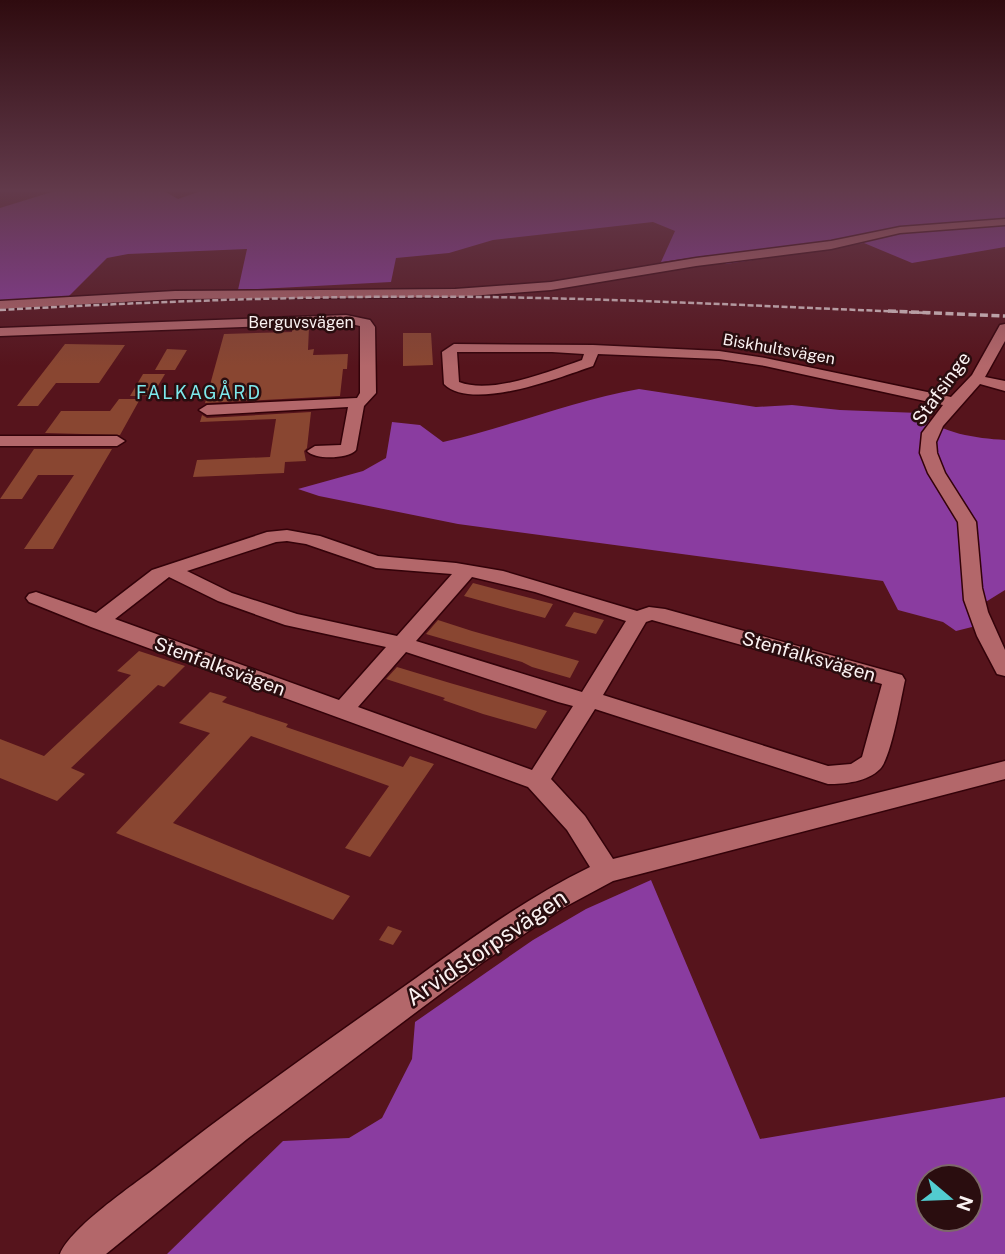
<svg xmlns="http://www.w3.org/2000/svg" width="1005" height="1254" viewBox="0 0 1005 1254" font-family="'Public Sans',sans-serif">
	<rect width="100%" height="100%" fill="#56141c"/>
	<g fill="#8a3ca0" fill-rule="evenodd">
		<path d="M55,191H164L178,199L201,191H1005V247L912,263L864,243L726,264L711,255L661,262L675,231L653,222L493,240L449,253L396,258L391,282L238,290L247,249L128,254L107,258L66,299L0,302V208Z"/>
		<path d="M639,389L756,407L792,405L840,410L919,413C942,434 975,438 1005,440V590L984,603L972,627L956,631L943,622L898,610L883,581L458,524L319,496L298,489L363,471L386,458L392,422L420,425L443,442C509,427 572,401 639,389Z"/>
		<path d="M651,880L760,1139L1005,1097V1254H167L283,1141L349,1138L382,1118L412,1059L415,1022L533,940L586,909ZM928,1177H970V1219H928Z"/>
	</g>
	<g fill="#894631">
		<path d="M292,328H309L308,350L314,349L313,355L348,354L347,369H343L340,396L205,403L224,334L292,332Z"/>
		<path d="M403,333H431L433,365L403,366Z"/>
		<path d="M65,344L125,345L99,383H56L38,406H17Z"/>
		<path d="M167,349L187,350L175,370H155Z"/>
		<path d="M143,374H165L152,396H130Z"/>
		<path d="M119,399H140L120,435L45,433L61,411H110Z"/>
		<path d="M311,412L307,448L304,451L306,461L285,462L284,473L193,477L197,460L270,457L276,419L200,422L202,415L207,418Z"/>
		<path d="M34,449H112L53,549H24L74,475H38L22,499H0Z"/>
		<path d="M473,583L503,591L553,604L545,618L500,606L464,596Z"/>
		<path d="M574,612L604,620L596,634L565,626Z"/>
		<path d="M438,620L472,631L579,661L570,678L532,667L522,662L426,634Z"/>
		<path d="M139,651L185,666L164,687L158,685L71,768L85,774L57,801L0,778V739L44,756L131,675L117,671Z"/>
		<path d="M397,667L450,683L547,711L536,729L483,714L443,700L445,698L386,679Z"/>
		<path d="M210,692L227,697L222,702L288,724L286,727L403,767L410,756L434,764L370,857L345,848L389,786L251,736L173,823L350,896L333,920L116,833L210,733L179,723Z"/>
		<path d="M388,926L402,931L393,945L379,940Z"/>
	</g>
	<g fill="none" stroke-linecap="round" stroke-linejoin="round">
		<defs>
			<g id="minor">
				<path d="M1005,219V225L900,233L831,249L696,266L551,290L455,297L175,299L0,309V301L175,291L455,289L551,282L696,258L831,241L900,227Z"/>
				<path d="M346,315L370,320L375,327L376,393L364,406L356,450C348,459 315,460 307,451L315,446L341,445L348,407L207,415L199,410L207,405L357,398L360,393V326L346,323L0,336V328Z"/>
				<path d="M1005,324V341L985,377L1005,381V391L980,384L943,426L936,442L937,453L945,473L976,522L982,588L988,612L1005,650V676L997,674L977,636L964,600L958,522L928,473L920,453L922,433L943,405L765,366L719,359L598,354L593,366C561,377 472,412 444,384L442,352L454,344L593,345L719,351L765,358L951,397L972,375L1000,325ZM552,352L584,354L582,360C550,371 492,395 459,382L457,352Z"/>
				<path d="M0,436H117L125,441L117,446H0Z"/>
				<path d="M287,530L320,536L378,556L456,563L503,571L637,611L649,607L665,609L902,675L905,680C901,698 891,758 880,769C867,782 845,784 828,784L595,709L551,779L585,816L613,859L1005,761V779L613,881L561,909L483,962L247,1139L106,1254H60C71,1227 132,1186 158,1166C232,1108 308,1054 385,1000C452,953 516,903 590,867L567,830L528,787L91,627L29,602L26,598L29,594L36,592L96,613L152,570L267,532ZM287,541L306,544L376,568L452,574L397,636L297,614L232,593L187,571L276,542ZM169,577L218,601L285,625L386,647L339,700L115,619ZM472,577L535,592L626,621L582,692L416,641ZM652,620L882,684L862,757L851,764L828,766L603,695L646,622ZM406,652L558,702L573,706L532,770L358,707Z"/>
			</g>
		</defs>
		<use href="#minor" stroke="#330209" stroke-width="3"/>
		<use href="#minor" fill="#b3676a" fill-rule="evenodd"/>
		<path stroke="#decbcc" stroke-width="2.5" stroke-dasharray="6 2.5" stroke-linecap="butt" d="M0,310C162,301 324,295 486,297C634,299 781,307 929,313"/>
		<path stroke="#decbcc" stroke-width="3.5" stroke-dasharray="8 3.5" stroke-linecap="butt" d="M888,311L1005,316"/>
	</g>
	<linearGradient id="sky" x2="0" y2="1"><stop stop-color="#2f0b0f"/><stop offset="0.52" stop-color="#623a4b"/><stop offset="1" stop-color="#623a4b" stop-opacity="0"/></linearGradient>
	<rect width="1005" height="366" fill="url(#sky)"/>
	<g text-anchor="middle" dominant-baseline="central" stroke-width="5" stroke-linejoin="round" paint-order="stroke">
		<g font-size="16" fill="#faf1f1" stroke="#2a0d0f">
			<text x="301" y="322">Berguvsvägen</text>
			<text transform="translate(779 349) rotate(10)">Biskhultsvägen</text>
		</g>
		<g font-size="18" letter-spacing="2" fill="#7de9ec" stroke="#2a0d0f">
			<text x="199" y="392">FALKAGÅRD</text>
		</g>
		<g font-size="19" fill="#faf1f1" stroke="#2a0d0f">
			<text transform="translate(941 388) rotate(-54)">Stafsinge</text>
			<text transform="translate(809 656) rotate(16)">Stenfalksvägen</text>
			<text transform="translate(220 666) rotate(20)">Stenfalksvägen</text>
		</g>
		<g font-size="23" fill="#faf1f1" stroke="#2a0d0f">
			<text transform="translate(486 947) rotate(-34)">Arvidstorpsvägen</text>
		</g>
	</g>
	<g transform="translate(949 1198) rotate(109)"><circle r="33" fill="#2a0d0f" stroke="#7d6869" stroke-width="2"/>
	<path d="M0-5L12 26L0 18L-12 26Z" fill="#52ccd0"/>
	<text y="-10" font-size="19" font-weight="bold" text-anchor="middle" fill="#faf1f1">N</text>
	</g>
</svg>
